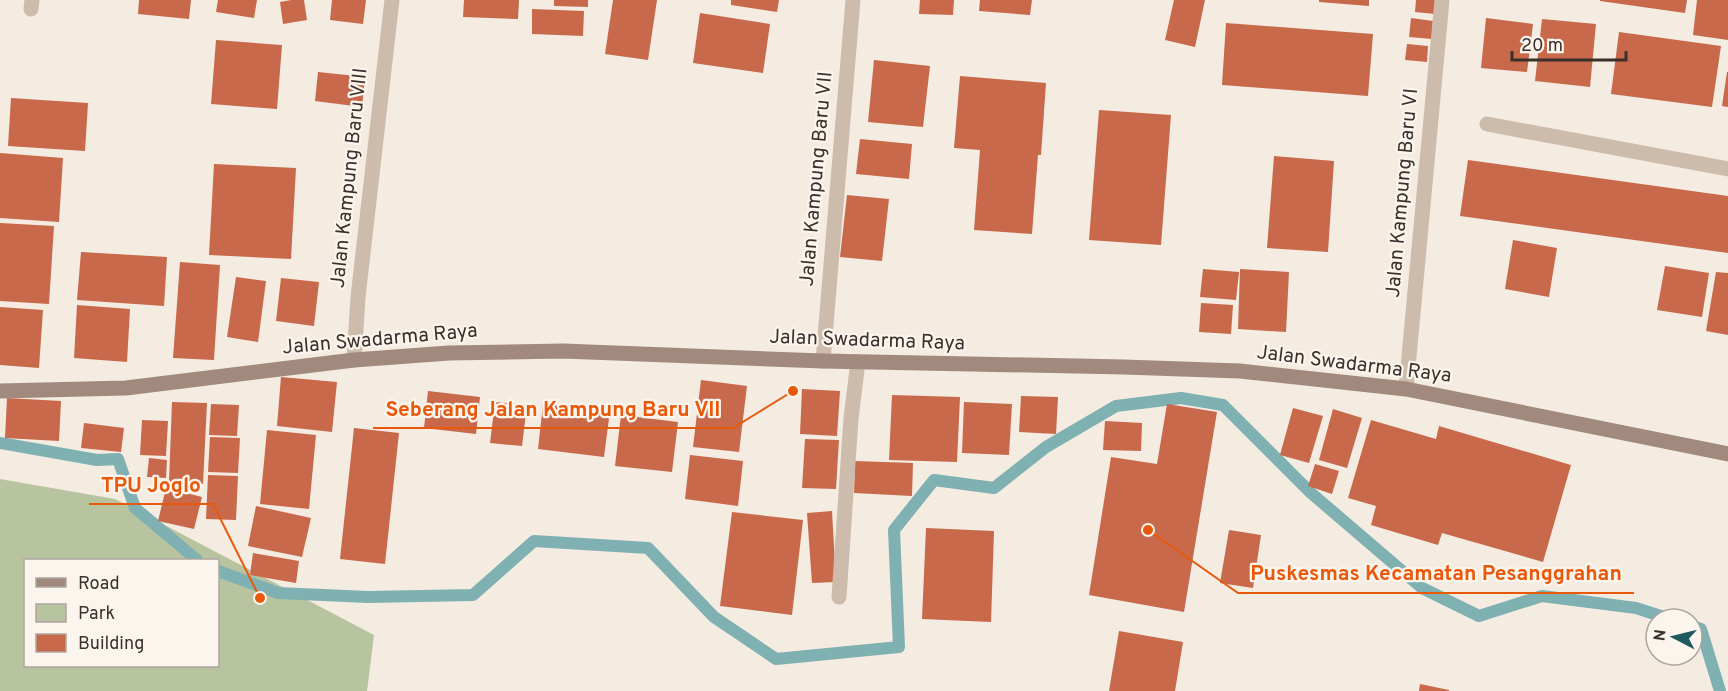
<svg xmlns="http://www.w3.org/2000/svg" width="1728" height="691" viewBox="0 0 1728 691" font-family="Overpass,sans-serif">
	<rect width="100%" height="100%" fill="#f4ebe1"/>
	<path fill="#b8c4a0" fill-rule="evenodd" d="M0,479L115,499L374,635L367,691H0ZM26,560H218V666H26Z"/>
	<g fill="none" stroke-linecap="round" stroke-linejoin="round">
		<g stroke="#7fb0b2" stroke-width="12">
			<path d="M0,443L97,460L118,459L135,508L197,560"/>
			<path d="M218,571L278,593L368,597L473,595L534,541L648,548L714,617L776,659L899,647L894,530L934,480L994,488L1046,447L1116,406L1181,398L1223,405L1311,493L1422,588L1479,616L1542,596L1636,608L1670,619"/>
			<path d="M1692,626L1701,629L1720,691"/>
		</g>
	</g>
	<g fill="#c8694b">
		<path d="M139,0H191L189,19L138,14Z"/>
		<path d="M218,0H257L254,18L216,12Z"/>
		<path d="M291,0H304L307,20L283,24L280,2Z"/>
		<path d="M332,0H366L363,24L330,20Z"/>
		<path d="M464,0H519L518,19L463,17Z"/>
		<path d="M554,0H588V7L554,6Z"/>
		<path d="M613,0H657L648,60L605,54Z"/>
		<path d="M731,0H779L777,12L731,5Z"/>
		<path d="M920,0H954L953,15L919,14Z"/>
		<path d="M980,0H1032L1030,15L979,11Z"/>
		<path d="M1174,0H1205L1195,47L1165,40Z"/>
		<path d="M1319,0H1369V6L1319,2Z"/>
		<path d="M1416,0H1437L1435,14L1415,12Z"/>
		<path d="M1600,0H1687L1685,13L1600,1Z"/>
		<path d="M1697,0H1728V40L1693,35Z"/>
		<path d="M532,9L584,11L583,36L532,34Z"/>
		<path d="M700,13L770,24L763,73L693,63Z"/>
		<path d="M1411,18L1433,21L1432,39L1409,37Z"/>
		<path d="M1486,18L1533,24L1527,72L1481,68Z"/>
		<path d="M1542,19L1596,24L1590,87L1535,81Z"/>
		<path d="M1226,23L1373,34L1368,96L1222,85Z"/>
		<path d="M1619,32L1721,46L1712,107L1611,94Z"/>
		<path d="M216,40L282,45L277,109L211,104Z"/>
		<path d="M1407,44L1428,46L1427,62L1405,60Z"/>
		<path d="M874,60L930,66L923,127L868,122Z"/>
		<path d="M318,72L365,77L362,107L315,101Z"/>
		<path d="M1727,72H1728V107L1722,106Z"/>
		<path d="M960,76L1046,83L1041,155H1038L1032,234L974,230L980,150L954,148Z"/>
		<path d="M11,98L88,103L85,151L8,146Z"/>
		<path d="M1099,110L1171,115L1161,245L1089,240Z"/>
		<path d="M860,139L912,144L909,179L856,174Z"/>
		<path d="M0,153L63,158L59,222L0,218Z"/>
		<path d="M1274,156L1334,161L1328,252L1267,248Z"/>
		<path d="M1468,160L1728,196V253L1460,216Z"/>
		<path d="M214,164L296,168L291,259L209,255Z"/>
		<path d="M847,195L889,199L882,261L840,257Z"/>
		<path d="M0,223L54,226L49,304L0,301Z"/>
		<path d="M1513,240L1557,248L1549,297L1505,289Z"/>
		<path d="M81,252L167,257L164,306L77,300Z"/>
		<path d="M180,262L220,265L214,360L173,358Z"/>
		<path d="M1665,266L1709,273L1702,317L1657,310Z"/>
		<path d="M1203,269L1239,272L1236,300L1200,297Z"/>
		<path d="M1240,269L1289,272L1286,332L1238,329Z"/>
		<path d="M1716,272L1728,273V335L1706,331Z"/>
		<path d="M236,277L266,281L258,342L227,337Z"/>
		<path d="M281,278L319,282L314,326L276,321Z"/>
		<path d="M1201,303L1233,305L1231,334L1199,332Z"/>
		<path d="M77,305L130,309L127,362L74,358Z"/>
		<path d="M0,307L43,310L39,368L0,365Z"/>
		<path d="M281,377L337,382L332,432L277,426Z"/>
		<path d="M701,380L747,386L739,452L693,447Z"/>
		<path d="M802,389L840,391L837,436L800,434Z"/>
		<path d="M428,391L480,397L476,434L424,428Z"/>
		<path d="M892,395L960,397L957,462L889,460Z"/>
		<path d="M1021,396L1058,397L1056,434L1019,432Z"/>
		<path d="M7,398L61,401L59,441L5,438Z"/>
		<path d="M172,402L207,403L203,484L169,482Z"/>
		<path d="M495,402L527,405L522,446L490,443Z"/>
		<path d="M964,402L1012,404L1009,455L962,453Z"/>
		<path d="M211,404L239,405L237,436L209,435Z"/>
		<path d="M543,404L610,411L604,457L538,449Z"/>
		<path d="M1167,404L1217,412L1184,612L1089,595L1111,457L1157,464Z"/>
		<path d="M1293,408L1323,416L1309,463L1280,455Z"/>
		<path d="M1333,409L1362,418L1347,468L1319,460Z"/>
		<path d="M621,415L678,422L672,472L615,466Z"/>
		<path d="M142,420L168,421L166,456L140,455Z"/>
		<path d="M1371,420L1436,439L1439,426L1571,465L1543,562L1442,533L1438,545L1371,525L1376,506L1348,498Z"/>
		<path d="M1105,421L1142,423L1141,451L1103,450Z"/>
		<path d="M84,423L124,428L121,452L81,448Z"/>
		<path d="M354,428L399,433L385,564L340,559Z"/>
		<path d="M267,430L316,435L309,509L260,504Z"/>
		<path d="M210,437L240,438L238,473L208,472Z"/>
		<path d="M805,439L839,440L836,489L802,488Z"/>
		<path d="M690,455L743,461L738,506L685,499Z"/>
		<path d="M149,458L167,460L166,478L147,477Z"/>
		<path d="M855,461L913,463L912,496L854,493Z"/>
		<path d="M1315,464L1339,471L1332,494L1308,486Z"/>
		<path d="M208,475L238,476L236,520L206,519Z"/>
		<path d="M166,488L202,497L194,529L158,521Z"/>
		<path d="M256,506L311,518L302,557L248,546Z"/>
		<path d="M832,511L836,582L812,583L807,513Z"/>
		<path d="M732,512L803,520L792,615L720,606Z"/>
		<path d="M926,528L994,531L991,622L922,619Z"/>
		<path d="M1229,530L1261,535L1253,588L1220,583Z"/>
		<path d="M253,553L299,561L296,583L250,575Z"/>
		<path d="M1119,631L1183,642L1175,691H1109Z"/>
		<path d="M1420,684L1449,690V691H1419Z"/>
	</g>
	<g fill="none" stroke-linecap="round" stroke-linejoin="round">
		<g stroke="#cdbbac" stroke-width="15">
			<path d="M31,9L32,0"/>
			<path d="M1487,124L1728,169"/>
			<path d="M354,360L358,297L392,0"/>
			<path d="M823,361L853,0"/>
			<path d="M1406,389L1442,0"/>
			<path d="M839,597L851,418L858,362"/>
		</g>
		<path stroke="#a18a7d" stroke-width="15" d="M0,391L126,388L354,360L449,353L563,351L823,361L1124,367L1240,371L1406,389L1728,454"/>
	</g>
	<g text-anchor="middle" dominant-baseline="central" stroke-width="4.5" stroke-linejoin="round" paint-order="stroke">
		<g font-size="20" fill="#3b302b" stroke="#fbf5ee">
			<text transform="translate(350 178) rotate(-84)">Jalan Kampung Baru VIII</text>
			<text transform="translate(817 179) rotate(-85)">Jalan Kampung Baru VII</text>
			<text transform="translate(1403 193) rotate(-85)">Jalan Kampung Baru VI</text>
			<text transform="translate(380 340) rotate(-5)">Jalan Swadarma Raya</text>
			<text transform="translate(867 341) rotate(2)">Jalan Swadarma Raya</text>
			<text transform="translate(1354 365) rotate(7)">Jalan Swadarma Raya</text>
		</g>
	</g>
	<path fill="none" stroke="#e8590c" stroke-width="2" d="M793 391L733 428H373M260 598L213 504H89M1148 530L1238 593H1634"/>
	<g fill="#e8590c" stroke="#fbf5ee" stroke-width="2">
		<circle cx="793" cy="391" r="6"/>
		<circle cx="260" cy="598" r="6"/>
		<circle cx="1148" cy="530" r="6"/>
	</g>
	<g font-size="21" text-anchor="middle" font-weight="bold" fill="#e8590c" stroke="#fbf5ee" stroke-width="4.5" stroke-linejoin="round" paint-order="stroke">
		<text x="553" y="416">Seberang Jalan Kampung Baru VII</text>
		<text x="151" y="492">TPU Joglo</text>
		<text x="1436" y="580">Puskesmas Kecamatan Pesanggrahan</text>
	</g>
	<rect x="24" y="559" width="195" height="108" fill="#fbf5ee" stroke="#aea6a0" stroke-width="1.5"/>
	<rect x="36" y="578" width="30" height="9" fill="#a18a7d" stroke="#aea6a0" stroke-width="1.5"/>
	<text x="78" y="589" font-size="18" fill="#3b302b">Road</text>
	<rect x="36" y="604" width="30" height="18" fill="#b8c4a0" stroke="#aea6a0" stroke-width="1.5"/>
	<text x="78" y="619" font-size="18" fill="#3b302b">Park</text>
	<rect x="36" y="634" width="30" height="18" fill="#c8694b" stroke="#aea6a0" stroke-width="1.5"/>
	<text x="78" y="649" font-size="18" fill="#3b302b">Building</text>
	<g transform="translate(1674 637) rotate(277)"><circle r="28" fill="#fbf5ee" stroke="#aea6a0" stroke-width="1.5"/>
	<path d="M0-4.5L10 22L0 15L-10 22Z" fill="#1f5a5e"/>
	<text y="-9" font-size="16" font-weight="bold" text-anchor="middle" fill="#3b302b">N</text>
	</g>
	<path d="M1512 51v9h114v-9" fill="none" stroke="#3b302b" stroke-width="3"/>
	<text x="1521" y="51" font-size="18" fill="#3b302b" stroke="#fbf5ee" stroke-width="4.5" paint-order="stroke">20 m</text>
</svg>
